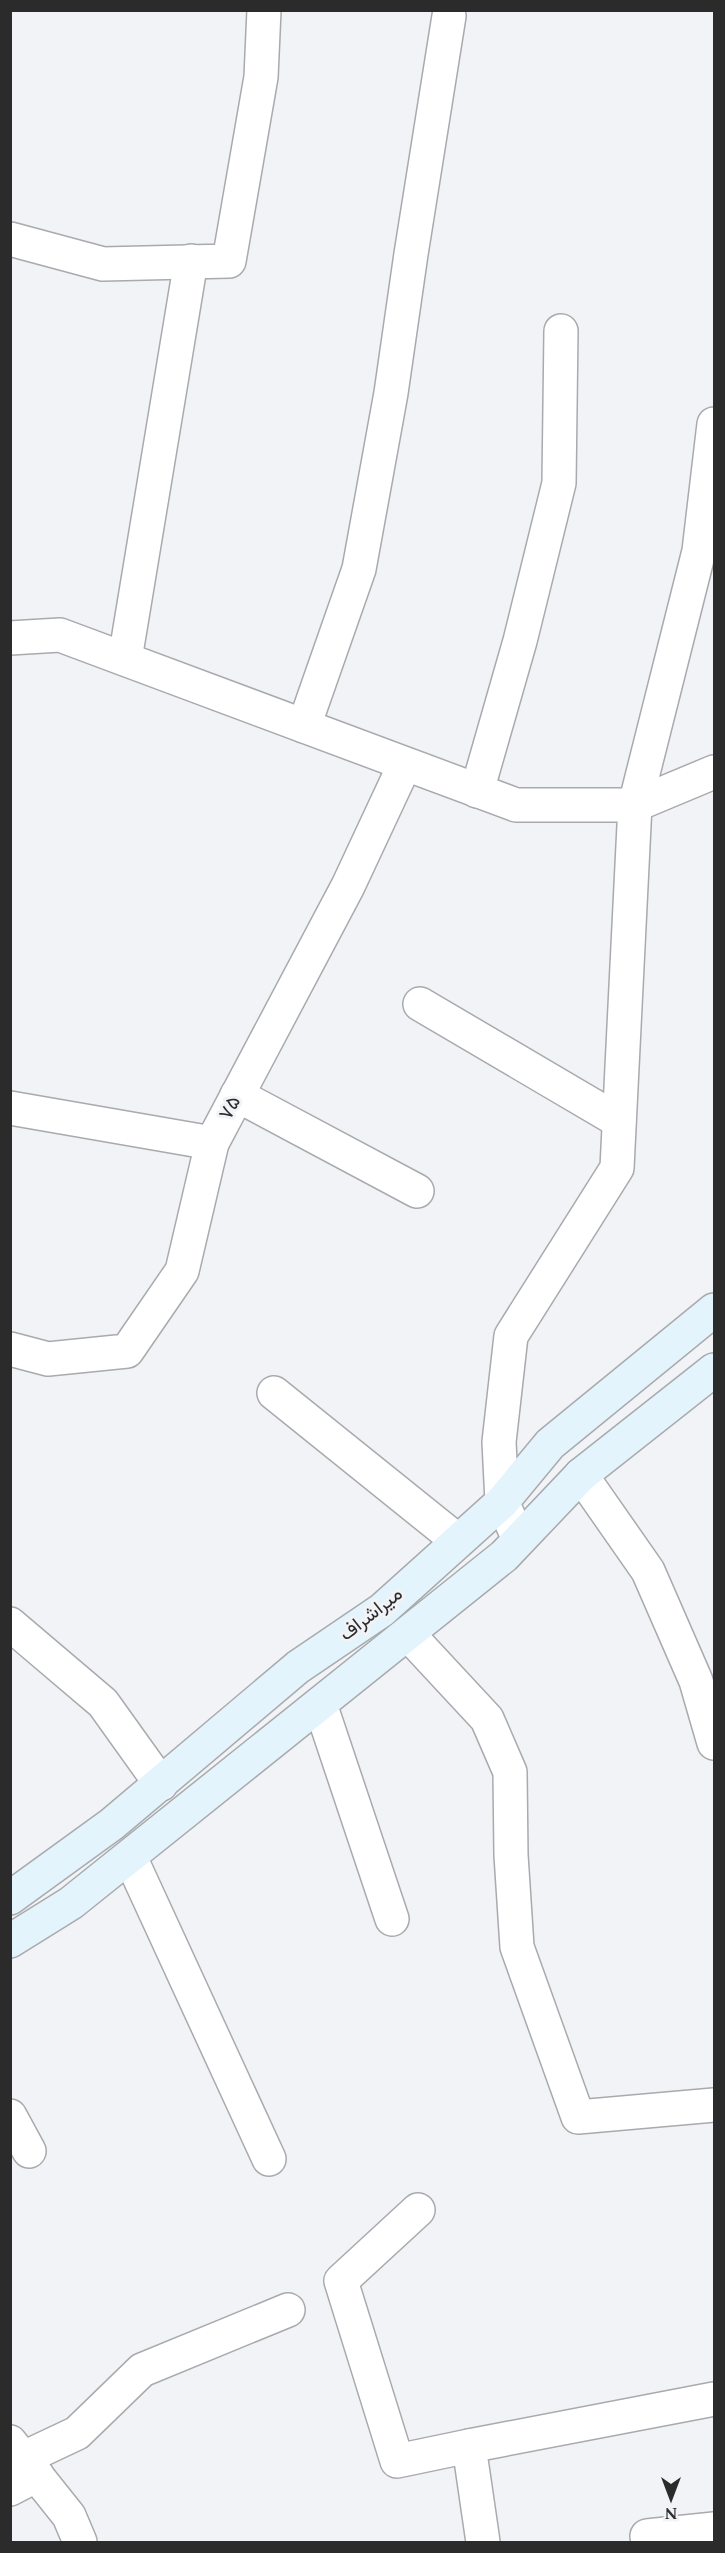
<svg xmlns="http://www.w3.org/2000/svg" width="725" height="2553" viewBox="0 0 725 2553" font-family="Spectral,Vazirmatn,serif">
	<rect width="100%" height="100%" fill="#f1f3f6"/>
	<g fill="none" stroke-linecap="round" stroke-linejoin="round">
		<defs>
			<g id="street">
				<path d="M10,239L103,264L229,261L261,77L264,10"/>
				<path d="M10,638L60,635L516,805H635L617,1168L511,1336L499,1442L502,1502L519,1539"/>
				<path d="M125,659L191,261"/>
				<path d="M304,726L359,569L391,393L411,254L449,16"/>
				<path d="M477,791L520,641L559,483L561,331"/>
				<path d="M635,805L699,551L714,424"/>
				<path d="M635,805L714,772"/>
				<path d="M420,1004L619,1121"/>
				<path d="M237,1095L417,1191"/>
				<path d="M10,1108L212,1143"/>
				<path d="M10,1349L48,1359L127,1351L182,1271L212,1143L348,886L405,764"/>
				<path d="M274,1393L458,1541"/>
				<path d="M581,1475L648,1571L696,1681L714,1743"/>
				<path d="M10,1624L103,1703L161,1784"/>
				<path d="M408,1634L487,1719L510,1772L511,1855L517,1947L578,2117L714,2105"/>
				<path d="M320,1704L392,1919"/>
				<path d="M130,1857L269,2159"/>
				<path d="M10,2116L29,2151"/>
				<path d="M418,2210L341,2281L397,2461L469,2446"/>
				<path d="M10,2442L69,2516L80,2542"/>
				<path d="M24,2458L77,2433L142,2370L288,2310"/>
				<path d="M10,2489L37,2475"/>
				<path d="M483,2542L469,2446L714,2399"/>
				<path d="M648,2542L647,2536L714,2529"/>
			</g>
			<g id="secondary">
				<path d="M10,1898L112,1824L298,1667L382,1610L502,1502L550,1444L714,1310"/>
				<path d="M10,1941L71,1903L504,1556L581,1475L714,1370"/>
			</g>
		</defs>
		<use href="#street" stroke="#a8aaad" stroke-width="36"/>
		<use href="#secondary" stroke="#a8aaad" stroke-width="36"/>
		<use href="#street" stroke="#fff" stroke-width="33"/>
		<use href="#secondary" stroke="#e4f4fc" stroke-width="33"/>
	</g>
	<g text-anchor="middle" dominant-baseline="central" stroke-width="6" stroke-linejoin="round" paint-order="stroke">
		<g font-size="20" fill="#2b2b2c" stroke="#f1f3f6">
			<text transform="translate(230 1108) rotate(-62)">۷۵</text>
			<text transform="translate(371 1614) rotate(-38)">میراشراف</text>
		</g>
	</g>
	<rect width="725" height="2553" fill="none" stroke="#2b2b2c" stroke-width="24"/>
	<g transform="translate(671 2499) rotate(180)" stroke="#f1f3f6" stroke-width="4.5" paint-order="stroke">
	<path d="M0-4.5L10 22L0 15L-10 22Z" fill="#2b2b2c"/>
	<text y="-9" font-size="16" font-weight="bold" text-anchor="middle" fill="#2b2b2c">N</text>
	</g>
</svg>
